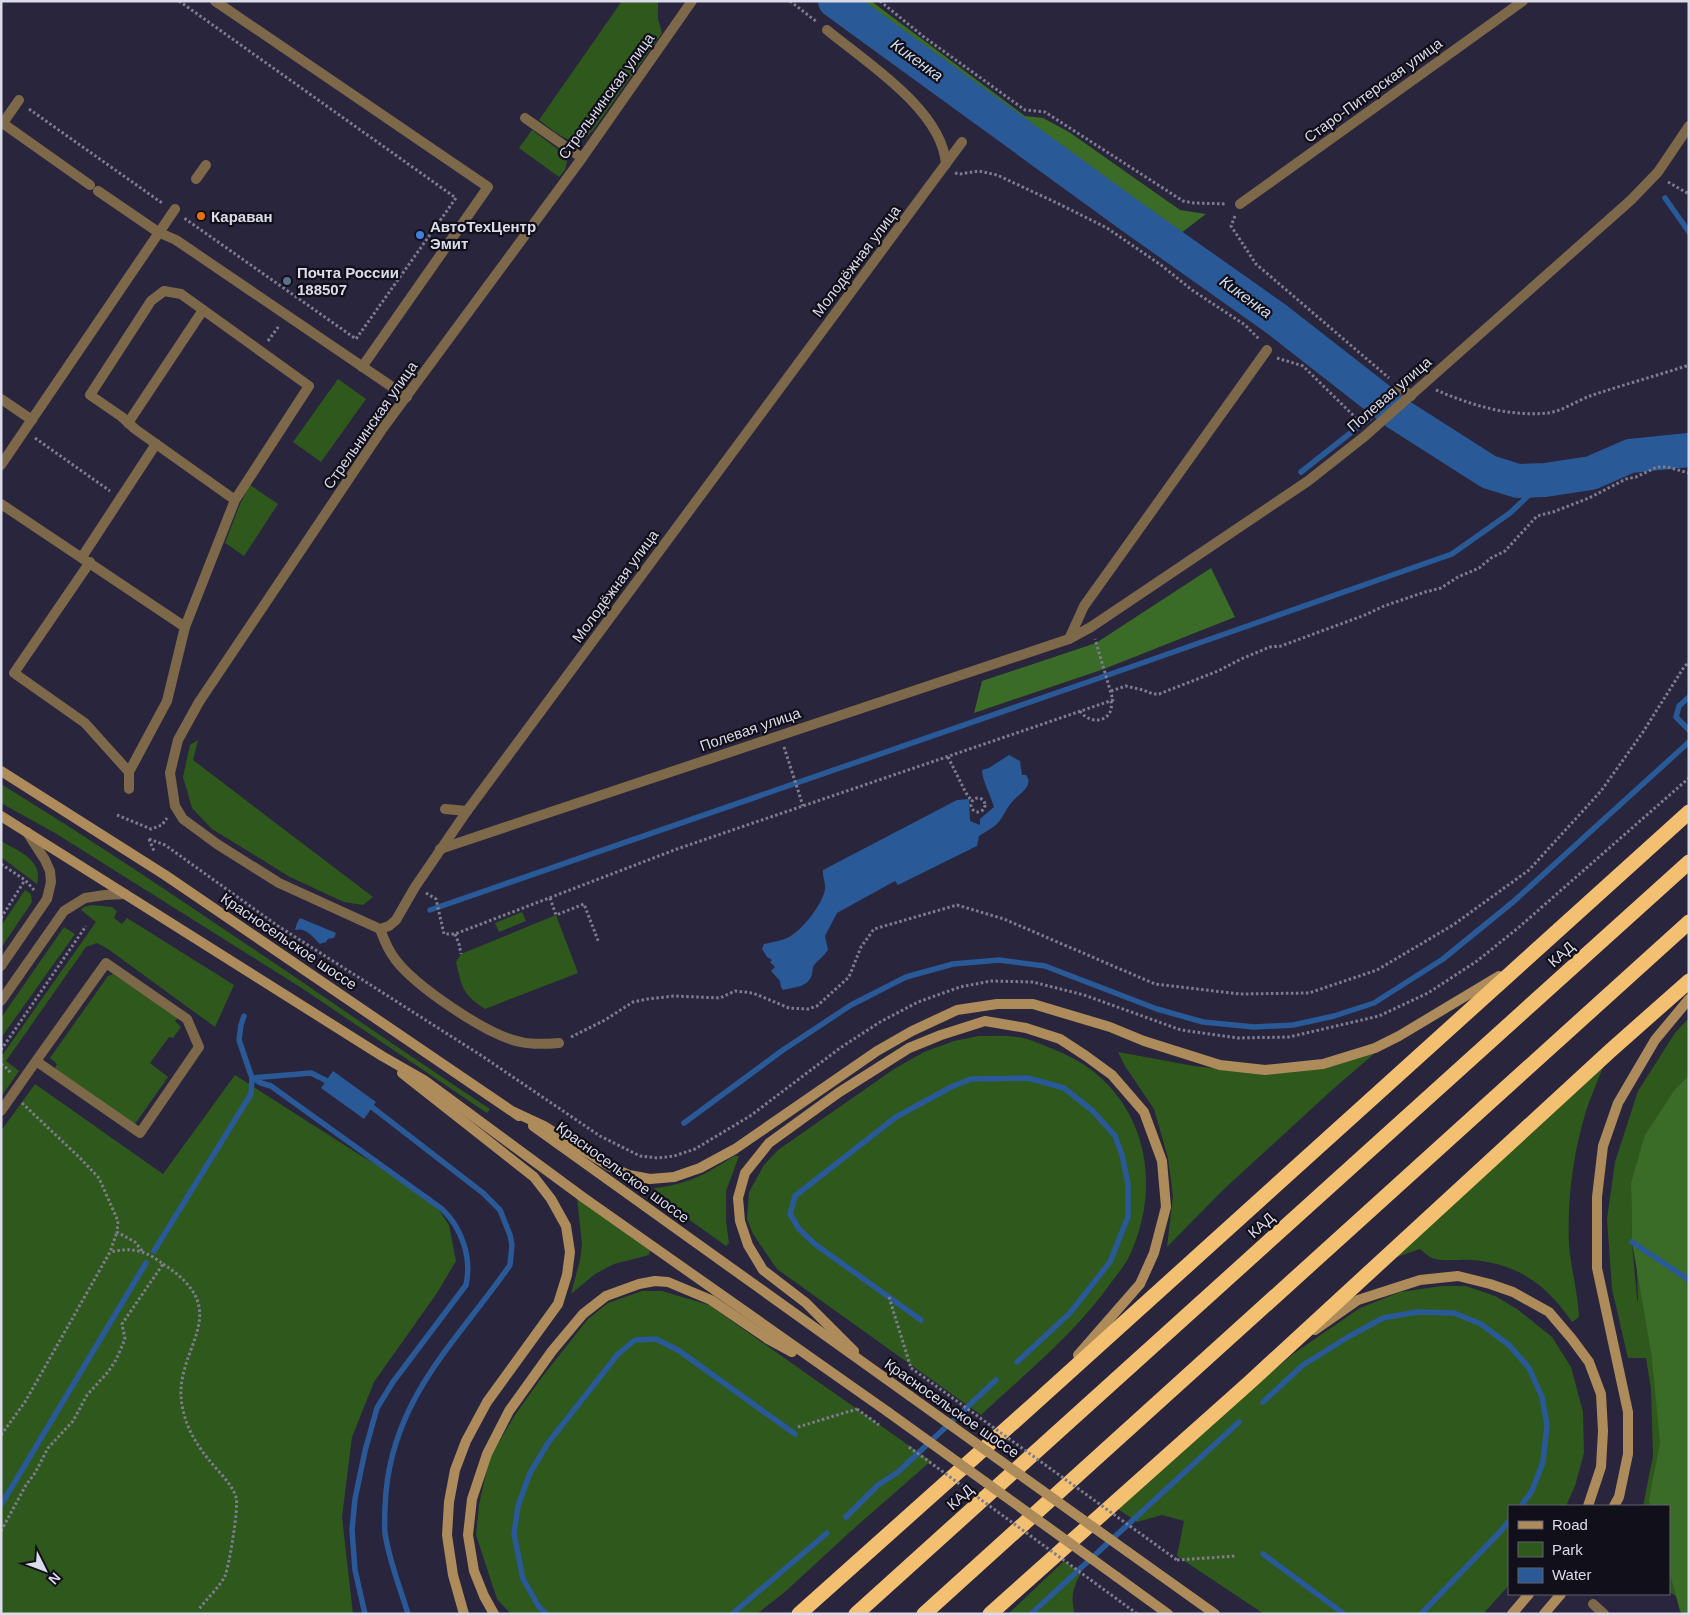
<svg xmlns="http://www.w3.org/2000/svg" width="1690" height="1615" viewBox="0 0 1690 1615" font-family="Helvetica,sans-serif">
	<rect width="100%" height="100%" fill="#29253c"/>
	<g fill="#2f581d">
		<path d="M622,1H658V19L662,33L594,129C590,133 586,138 582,141C571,147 548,126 539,120Z"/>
		<path d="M830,1H845L1383,391L1384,395L1376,402L1368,399L1267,317L1186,261L983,111Z"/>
		<path d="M532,130L568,157L565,170L559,177L519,148Z"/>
		<path d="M338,379L366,399L321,462L293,442Z"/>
		<path d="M250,485L278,504L244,556L225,543L240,504Z"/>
		<path d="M198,740L193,760L373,897L363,905L344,902L290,877L212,829L192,808L183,777L190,745Z"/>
		<path d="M1,784C168,887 327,1001 490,1109L487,1113L300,987L55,833L1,803Z"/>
		<path d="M1,841C18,851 44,860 37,884L1,857Z"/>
		<path d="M25,890L31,894L32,902L1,948V926Z"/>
		<path d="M92,905L112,907L117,911L114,918L122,924L127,918L234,985L215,1027L108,949L97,943L86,947L6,1061L19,1071L1,1097V1057L96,922L81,910L84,907Z"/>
		<path d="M522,912L526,921L499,932L495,923Z"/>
		<path d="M556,915L578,973L485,1009C462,994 462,987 456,962L461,954Z"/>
		<path d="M64,927L75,934L1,1038V1018Z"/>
		<path d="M113,974L178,1018L175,1021L181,1027L173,1038L169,1037L150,1063L168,1077L135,1124L54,1070L57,1064L50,1058L108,976Z"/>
		<path d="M1689,1018V1075L1676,1088L1631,1183L1632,1242L1637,1299L1638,1303L1636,1243L1689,1603L1669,1592V1506H1643L1653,1456L1651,1389L1646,1358H1628L1612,1289L1607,1219L1615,1162L1638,1091L1675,1033Z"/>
		<path d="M979,1036C992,1036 1005,1035 1017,1037C1029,1038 1042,1045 1053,1049C1141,1082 1168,1177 1128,1259C1124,1266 1118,1273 1113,1280C1077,1332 1027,1372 981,1415L777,1269L753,1234L747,1219L749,1192L764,1165L778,1150L894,1069L924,1052L954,1041Z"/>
		<path d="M1118,1052L1194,1066L1250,1072L1375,1053L1332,1090L1223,1190L1167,1247L1173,1196L1168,1158L1154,1109L1125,1066Z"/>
		<path d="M1604,1065C1598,1080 1591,1096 1586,1111C1573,1154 1567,1200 1569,1245C1571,1269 1578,1293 1579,1317L1572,1322C1547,1284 1516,1263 1471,1260C1461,1259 1441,1262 1432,1258C1428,1256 1424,1252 1420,1249L1397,1257L1395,1254Z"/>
		<path d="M235,1075L360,1155L430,1197L449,1225L456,1261L437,1293L374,1382L352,1437L342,1517L353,1614H1V1131L35,1084L163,1174Z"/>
		<path d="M734,1156H739L726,1191V1221L729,1243L726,1246L652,1193L655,1188C689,1184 706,1174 734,1156Z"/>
		<path d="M577,1198L650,1250L649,1255L614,1264L595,1274L571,1294L580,1260L582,1244Z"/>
		<path d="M1442,1286H1466L1495,1296L1517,1309L1552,1337L1571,1367L1583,1412L1584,1453L1575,1486L1566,1506H1509V1585L1483,1614H1264L1177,1556L1184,1521L1162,1515L1137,1522L1118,1509L1247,1393L1293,1354L1360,1308L1400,1292Z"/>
		<path d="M642,1291H662L709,1305L931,1461L851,1531L786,1591L757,1614H511L497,1599L476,1535L479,1505L489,1459L515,1415L542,1377L588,1319L608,1303Z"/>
		<path d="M1064,1561L1081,1573C1073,1587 1070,1598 1075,1614H1008Z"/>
	</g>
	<g fill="#3b6c27">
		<path d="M845,1H871L1025,116L1043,118L1069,132L1180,210L1206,214L1177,236L1023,131Z"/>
		<path d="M1211,568L1235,617L1104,669L974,713L982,681L1096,643Z"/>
		<path d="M1689,1075V1614H1683L1680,1611L1669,1570V1506H1651L1649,1500L1660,1443L1652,1358L1632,1242L1631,1183L1645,1135L1676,1088Z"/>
	</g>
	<g fill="#295997">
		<path d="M1009,755L1020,761L1022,775H1026C1034,786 1020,793 1014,800C1007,806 1004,816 998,823C993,828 985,832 979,836L977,846L898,885L895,881L837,913L825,936L828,950C824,956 818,960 814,965C812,969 813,973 811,977C806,988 793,987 783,990L781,987L780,981L771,971L775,967L770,962L772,960L767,957L762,949L764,944C772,942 780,941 787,938C801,932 823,904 825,889C826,883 822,877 823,870L957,800L969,799L970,821L980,825V819L994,807C991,796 982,780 982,770L989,768Z"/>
		<path d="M300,918L336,933L334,938L328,939L326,942L320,944C313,937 306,927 295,930L297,923Z"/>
		<path d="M333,1071L376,1102L364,1119L321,1088Z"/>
	</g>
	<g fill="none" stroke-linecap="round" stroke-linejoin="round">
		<g stroke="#295997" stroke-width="5.5">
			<path d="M1665,198L1689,232"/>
			<path d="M1301,472L1386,405"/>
			<path d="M1689,697L1679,706L1676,717L1689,730"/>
			<path d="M430,910L1088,682L1452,554L1510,513L1545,480"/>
			<path d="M252,1078L311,1073L331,1083"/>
			<path d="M252,1078L261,1083L271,1086L442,1209C462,1228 472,1258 466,1285L393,1382L377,1408L365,1451L355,1499L352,1530L355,1570L365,1614"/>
			<path d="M368,1104L483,1193L500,1210L510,1235L512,1245L510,1265C458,1340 395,1395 386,1492C385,1506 384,1519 385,1533C389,1561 400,1587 408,1614"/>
			<path d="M684,1123L783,1050L851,1005L906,977L953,964L999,960L1045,966L1157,1009L1203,1022L1254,1027L1293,1025L1334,1016L1374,1003L1443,959L1513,902L1689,742"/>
			<path d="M1632,1242L1689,1280"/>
			<path d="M154,1251L251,1094L252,1078L239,1040L241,1025L244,1016"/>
			<path d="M921,1320L816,1245L799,1229L790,1214L795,1196L896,1117L951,1087L971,1079L1028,1078L1064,1088L1093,1111L1115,1136L1122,1155L1128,1184V1217L1110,1262L1070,1313L1017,1362"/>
			<path d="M1263,1402L1303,1365L1348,1337L1383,1318L1417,1312L1454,1313L1481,1324L1509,1345L1529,1368L1542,1397L1547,1425L1543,1462L1532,1491L1521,1506"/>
			<path d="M1,1505L146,1263"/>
			<path d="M846,1517L878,1485L898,1472L996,1380"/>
			<path d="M1263,1554L1344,1614"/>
			<path d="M547,1614L539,1607L523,1579L514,1534L518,1506L530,1473L548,1443L618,1354L635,1340L656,1339L678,1350L795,1434"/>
			<path d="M732,1614L827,1533"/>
			<path d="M1031,1614L1239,1422"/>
			<path d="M1421,1614L1500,1532L1509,1521"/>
		</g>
		<path stroke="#295997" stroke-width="34" d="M835,1L1132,217L1275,318L1398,414L1489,472L1518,481L1545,480L1591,473L1630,456L1689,450"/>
		<g stroke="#7e7c8f" stroke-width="3" stroke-dasharray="2.5 2.5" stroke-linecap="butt">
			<path d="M179,1L456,198L356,339L184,218"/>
			<path d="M790,1L817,22"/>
			<path d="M880,1L924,37L1025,110L1045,112L1183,201L1194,203L1227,204"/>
			<path d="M29,109L162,203"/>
			<path d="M955,173L960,174L979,171L997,175L1057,203L1107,228L1161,265L1192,290L1245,325L1259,339"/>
			<path d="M1668,182L1689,194"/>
			<path d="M1235,216L1231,226L1256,264L1389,378"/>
			<path d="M268,341L279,326"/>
			<path d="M1277,358L1303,366L1356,418L1359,424"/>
			<path d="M1436,390C1471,405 1509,417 1547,413C1561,412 1576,401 1590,396C1622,385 1656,376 1689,365"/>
			<path d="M35,438L110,491"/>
			<path d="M1111,691L1126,686L1143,690L1153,694H1159L1218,671L1241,659L1270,647L1281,646L1365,615L1384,606L1425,592L1441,588L1458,577L1479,568L1491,558L1505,551L1537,516L1553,512L1589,498L1626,479L1636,477L1657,467H1667L1689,473"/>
			<path d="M1080,711C1090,726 1115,722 1111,701"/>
			<path d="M784,747L803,806"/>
			<path d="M948,757L966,793L972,801"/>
			<circle cx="978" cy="805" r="7"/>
			<path d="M117,815L151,829L162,825L167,818"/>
			<path d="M149,839L165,845L278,926L482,1056L600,1136L640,1156L658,1158L674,1156L695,1149L750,1116L840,1048L880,1022L918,1002L960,987L991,981L1033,982L1084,995L1181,1030L1238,1038L1289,1037L1379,1016L1428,993L1477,961L1518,928L1689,778"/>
			<path d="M149,839L154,851"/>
			<path d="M1,864L25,880L34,890"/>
			<path d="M426,893L436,899L444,934H455L677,849L1113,700L1095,639"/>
			<path d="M550,898L556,915L584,904L599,943"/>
			<path d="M1,918L25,880"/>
			<path d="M455,934L459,944L461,954"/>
			<path d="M571,1037L605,1020L633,1002L648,999L674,996L720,998L735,991L753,993L789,1008L808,1009L817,1006L849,977L861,947L874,929L957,905L1004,919L1155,984L1240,994L1309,993L1377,970L1453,925L1529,870L1601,791L1643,732L1684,667L1689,662"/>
			<path d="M1,1050L86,926"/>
			<path d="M1,1064L8,1069L11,1074"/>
			<path d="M22,1103L80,1158L99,1178L118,1221L117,1232L135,1242L143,1252"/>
			<path d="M163,1264C241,1314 168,1350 183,1410C187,1429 197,1445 209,1460C217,1470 232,1484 236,1497C239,1508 229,1566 225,1576C220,1586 206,1600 199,1609"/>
			<path d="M889,1297L911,1368"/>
			<path d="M798,1427L857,1409"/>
			<path d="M1,1435L25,1402L50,1358L110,1252L117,1232"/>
			<path d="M1,1531L26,1485L35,1473L48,1448L73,1421L87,1395L108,1372L116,1360L125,1339L122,1324L163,1264C145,1250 132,1247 110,1252"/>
			<path d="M1177,1560L1236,1556"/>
			<path d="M1136,1613L1137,1614"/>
		</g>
		<g stroke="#7d684a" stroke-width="10">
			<path d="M215,1L488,187L362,367"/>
			<path d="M827,30C867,63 942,110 946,164"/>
			<path d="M525,118L582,158"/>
			<path d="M1,122L90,185"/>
			<path d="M3,123L19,100"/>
			<path d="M196,179L206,165"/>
			<path d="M98,191L158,232L176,240L407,397"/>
			<path d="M1399,386L1411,396"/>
			<path d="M1,399L32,420"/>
			<path d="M128,423L203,310"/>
			<path d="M1,465L175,209"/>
			<path d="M1,504L185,627L167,701L129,772V789"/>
			<path d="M82,557L156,444"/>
			<path d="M90,562L14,673L85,723L129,772"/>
			<path d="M185,627L235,500L309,386L181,294L164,291L151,301L90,395L122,417L135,429L235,500"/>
			<path d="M445,809L467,811"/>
			<path d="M380,929C384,940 388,950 395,959C415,986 488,1036 521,1042C533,1045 547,1044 559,1043"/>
			<path d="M1,1111L36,1061L106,963L187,1019L199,1047L140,1133L36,1061"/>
			<path d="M1593,1604L1604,1614"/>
		</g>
		<g stroke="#7d684a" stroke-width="10">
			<path d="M692,1L582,158L383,428L199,702L178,740L170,773L175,806L183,819L217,844L279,883L380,929L389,926L396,920L415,887L467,811L962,142"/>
			<path d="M1240,204L1523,1"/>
			<path d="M1069,639L1084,606L1267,350"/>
			<path d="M440,849L1069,639L1091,627L1308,481L1365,436L1631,200L1658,172L1689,126"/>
			<path d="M1,966L47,899L51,882L50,871L45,860L27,832"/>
			<path d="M1,1001L64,911L85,898L105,895L125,894"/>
		</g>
		<g stroke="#ad8b5b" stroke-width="10">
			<path d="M1,771L165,875L519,1116"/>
			<path d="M1,816L382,1056L424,1080L584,1198L888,1412"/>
			<path d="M402,1073L534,1177L551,1199L566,1226L570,1252L567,1275L558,1304L487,1402L466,1441L455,1470L449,1502L447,1535L453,1575L464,1614"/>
			<path d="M514,1112L544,1126L609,1166L629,1175L650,1179L674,1177L700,1168L735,1149L877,1051L912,1031L957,1010L997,1004H1033L1110,1027L1144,1041L1220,1065L1265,1070L1323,1064L1375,1048L1399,1036L1499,976"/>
			<path d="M533,1126L910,1396"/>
			<path d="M1315,1330L1358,1300L1420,1280L1458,1276L1490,1284L1513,1292L1549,1312L1572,1339L1589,1362L1601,1394L1603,1431L1601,1467L1588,1506"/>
			<path d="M854,1351L806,1303L763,1270L748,1245L740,1221L738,1198L745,1173L769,1143L838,1093L909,1048L941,1035L985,1021L1026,1028L1060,1039L1086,1056L1112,1075L1144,1112L1162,1161L1166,1207L1154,1253L1140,1284L1078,1355"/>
			<path d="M1614,1506L1619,1497L1628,1454V1412L1597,1268V1197L1603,1146L1618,1103L1655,1040L1689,999"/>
			<path d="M1128,1552L1215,1614"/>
			<path d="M1117,1577L1168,1614"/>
			<path d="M494,1614L484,1596L474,1571L468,1535L472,1499L487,1454L509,1411L552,1351L583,1314L606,1296L639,1284L655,1281L668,1282L711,1300L768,1339L792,1352"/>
			<path d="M1512,1614L1529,1594"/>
			<path d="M1544,1614L1561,1594"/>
		</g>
		<g stroke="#f3bf71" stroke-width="15">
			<path d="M799,1614L1034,1404L1689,812"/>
			<path d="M856,1614L1689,862"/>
			<path d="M924,1614L1689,922"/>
			<path d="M990,1614L1250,1382L1610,1051L1689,981"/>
		</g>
		<g stroke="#7e7c8f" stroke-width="3" stroke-dasharray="2.5 2.5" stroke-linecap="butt">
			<path d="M911,1368L1177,1560"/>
			<path d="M857,1409L879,1425"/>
			<path d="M909,1447L1136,1613"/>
		</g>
		<g stroke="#ad8b5b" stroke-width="10">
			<path d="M910,1396L1128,1552"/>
			<path d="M888,1412L1117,1577"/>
		</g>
	</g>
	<circle fill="#e8710a" stroke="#11101a" stroke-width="2" cx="201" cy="216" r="5"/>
	<circle fill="#3f7fe0" stroke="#11101a" stroke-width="2" cx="420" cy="235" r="5"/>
	<circle fill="#5c6f8a" stroke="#11101a" stroke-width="2" cx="287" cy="281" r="5"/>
	<g text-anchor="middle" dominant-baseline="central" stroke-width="4.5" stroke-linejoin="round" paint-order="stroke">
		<g font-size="15" fill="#dcdbea" stroke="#11101a">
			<text transform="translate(1373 90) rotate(-36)">Старо-Питерская улица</text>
			<text transform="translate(606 96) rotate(-54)">Стрельнинская улица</text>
			<text transform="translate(856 261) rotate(-53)">Молодёжная улица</text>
			<text transform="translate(1389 394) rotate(-41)">Полевая улица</text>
			<text transform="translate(370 425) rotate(-55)">Стрельнинская улица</text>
			<text transform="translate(615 586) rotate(-54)">Молодёжная улица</text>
			<text transform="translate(750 729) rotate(-19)">Полевая улица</text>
			<text transform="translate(289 941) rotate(34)">Красносельское шоссе</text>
			<text transform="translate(1561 954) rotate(-42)">КАД</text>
			<text transform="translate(623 1172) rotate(36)">Красносельское шоссе</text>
			<text transform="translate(1261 1225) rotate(-42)">КАД</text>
			<text transform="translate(952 1408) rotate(35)">Красносельское шоссе</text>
			<text transform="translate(960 1497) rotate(-42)">КАД</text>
		</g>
		<g font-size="15" font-weight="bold" fill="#dcdbea" stroke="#11101a" text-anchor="start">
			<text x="211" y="216">Караван</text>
			<text x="430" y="226">АвтоТехЦентр<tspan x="430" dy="17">Эмит</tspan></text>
			<text x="297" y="272">Почта России<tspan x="297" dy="17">188507</tspan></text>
		</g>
		<g font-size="16" font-style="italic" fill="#cedbed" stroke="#11101a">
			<text transform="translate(917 60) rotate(36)">Кикенка</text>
			<text transform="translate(1246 297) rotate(36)">Кикенка</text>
		</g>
	</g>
	<rect width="1690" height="1615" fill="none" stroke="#dcdbea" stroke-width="5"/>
	<rect x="1508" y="1505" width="162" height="90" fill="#11101a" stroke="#62616d"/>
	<rect x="1518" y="1521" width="25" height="8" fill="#ad8b5b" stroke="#62616d"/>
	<text x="1552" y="1530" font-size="15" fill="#dcdbea">Road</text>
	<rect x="1518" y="1542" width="25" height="15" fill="#2f581d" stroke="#62616d"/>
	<text x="1552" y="1555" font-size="15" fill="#dcdbea">Park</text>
	<rect x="1518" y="1568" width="25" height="15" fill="#295997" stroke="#62616d"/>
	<text x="1552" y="1580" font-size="15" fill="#dcdbea">Water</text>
	<g transform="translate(45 1570) rotate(132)" stroke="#11101a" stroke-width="4" paint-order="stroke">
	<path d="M0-4L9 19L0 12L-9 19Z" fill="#dcdbea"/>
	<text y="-8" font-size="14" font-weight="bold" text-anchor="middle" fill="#dcdbea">N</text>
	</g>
</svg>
